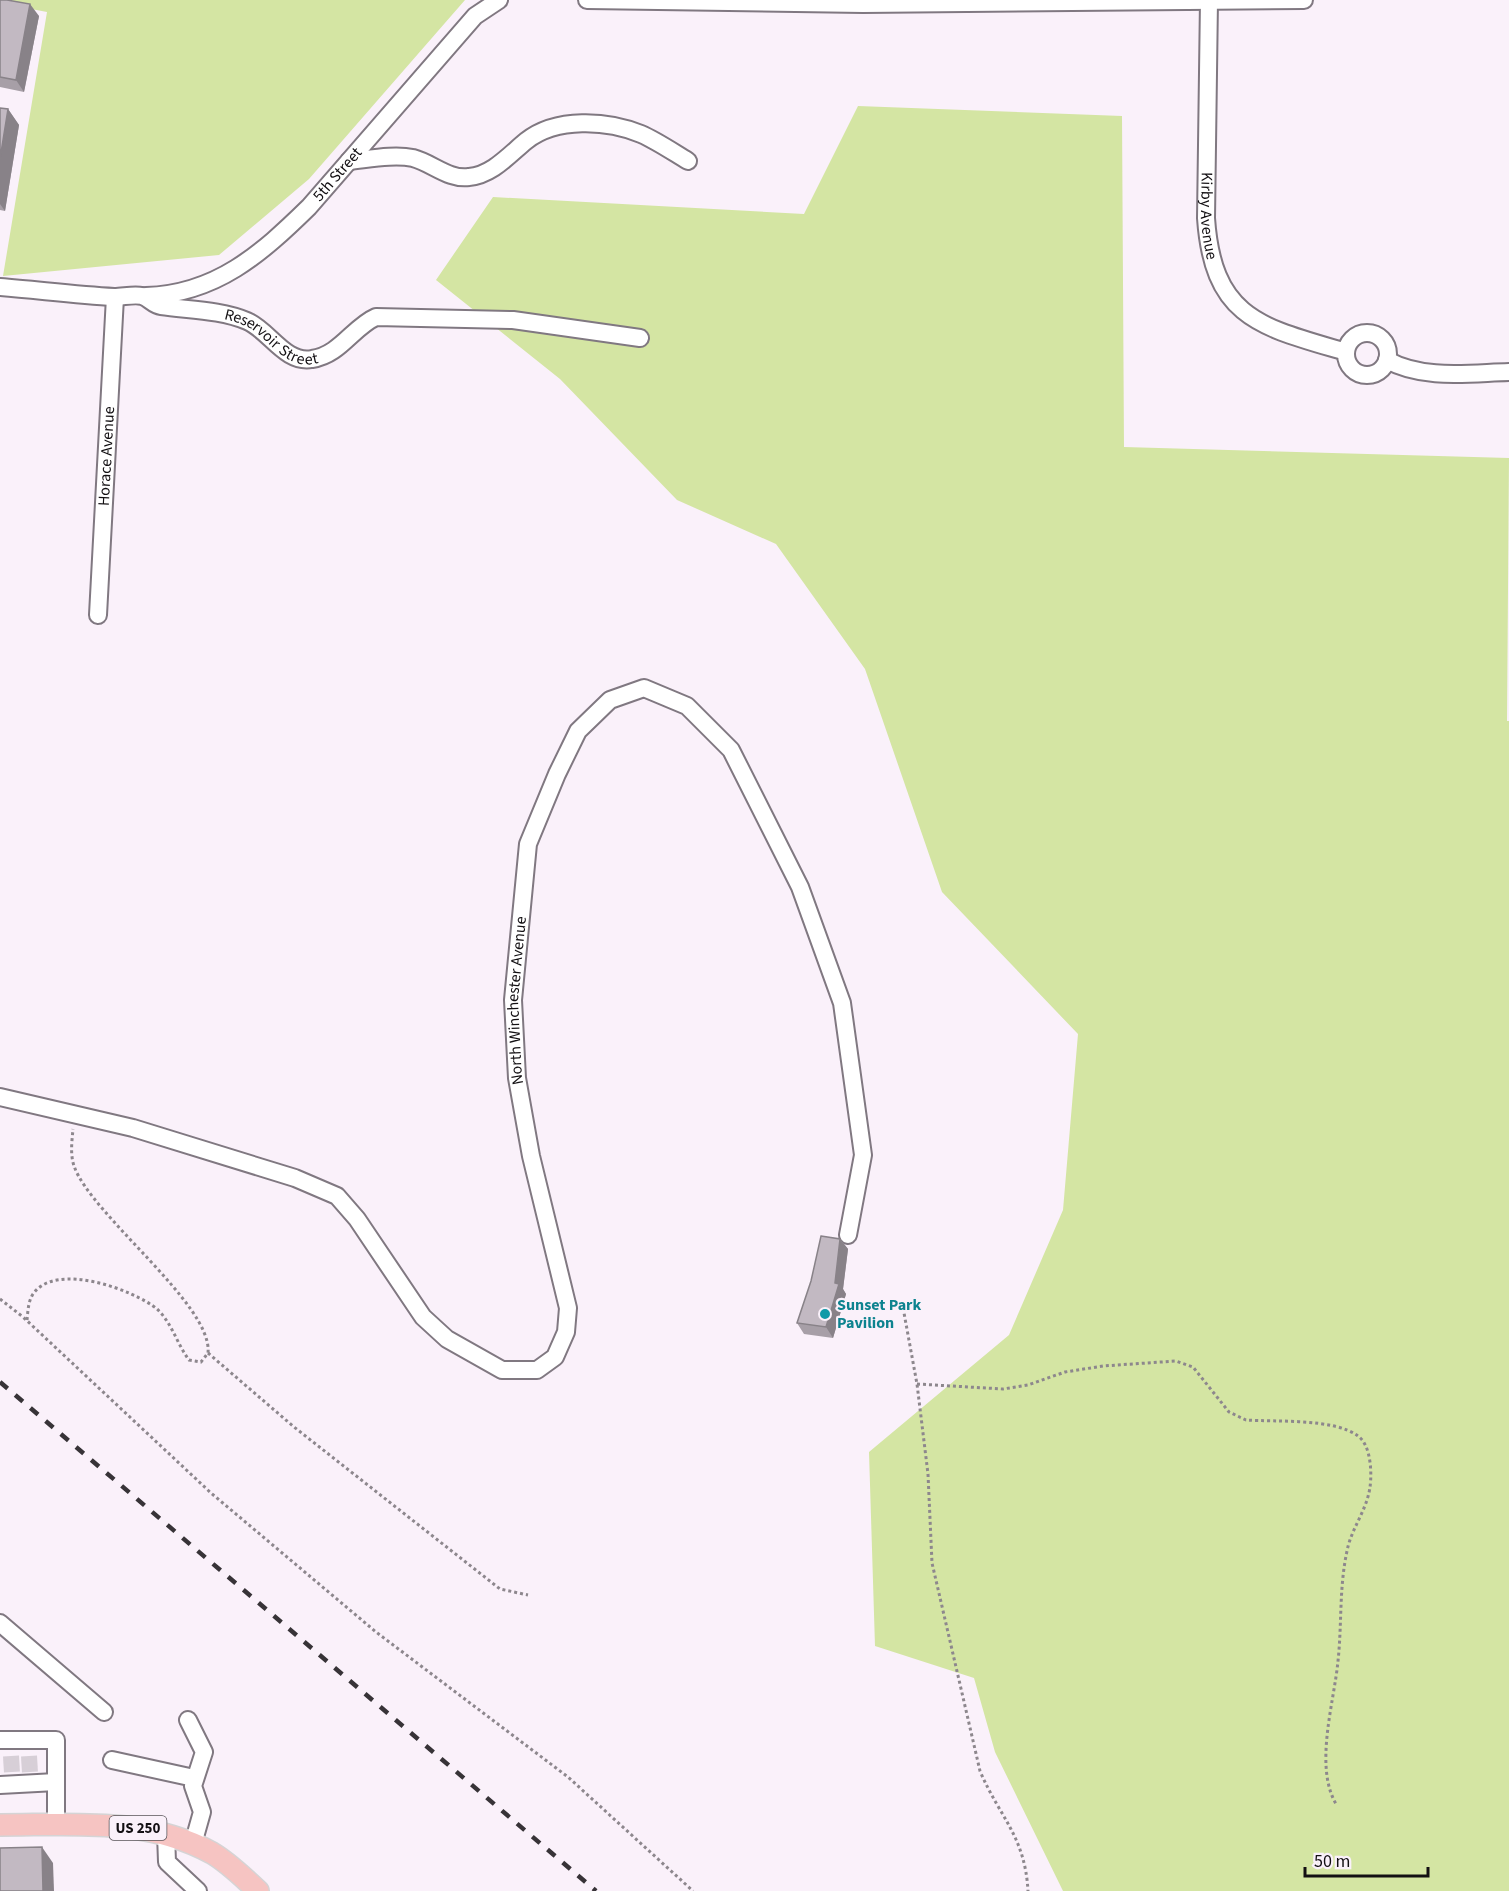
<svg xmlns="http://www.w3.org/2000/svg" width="1509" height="1891" viewBox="0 0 1509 1891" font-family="'Source Sans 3',sans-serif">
	<rect width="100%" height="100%" fill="#faf1fa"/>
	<g fill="#d4e5a3">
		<path d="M0,0H465L309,179L219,255L3,276L47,12L0,3Z"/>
		<path d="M858,106L1122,116L1124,447L1509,458L1507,721H1509V1891H1063L995,1752L974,1678L875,1646L869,1452L1009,1335L1063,1210L1078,1034L942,892L865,669L776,544L677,500L560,379L436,280L493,197L804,214Z"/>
	</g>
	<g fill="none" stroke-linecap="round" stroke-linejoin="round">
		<g stroke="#d7cfd7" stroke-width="16" stroke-dasharray="16 8" stroke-linecap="butt">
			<path d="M11,1756L12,1773"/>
			<path d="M29,1756L30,1773"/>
		</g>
		<defs>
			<g id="minor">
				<path d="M587,0L863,4L1304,0"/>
				<path id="s1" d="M1209,0L1206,218C1213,319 1261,327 1346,352"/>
				<path d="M349,161C369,159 394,154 413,158C432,163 449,180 469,177C492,175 509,155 526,141C556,117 607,120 641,134C657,141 673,152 688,161"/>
				<path id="s2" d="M0,287C38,290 76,295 114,297C123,297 134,294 142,296C149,298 153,305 161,306C189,310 221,310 247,321C269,330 285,364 312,359C340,355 353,327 376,317L513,320L640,338"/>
				<path id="s3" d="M146,296C216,294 261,254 309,207L475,16L499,0"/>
				<circle cx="1367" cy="354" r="21"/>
				<path d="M1387,360C1423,380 1469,373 1509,372"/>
				<path id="s4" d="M98,615L115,297"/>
				<path id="s5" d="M0,1097L133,1128L295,1178L337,1196L357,1219L423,1317L447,1339L502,1370H537L555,1357L566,1332L568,1308L531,1156L517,1078L513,1000L528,844L557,774L578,731L610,700L644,688L687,706L731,750L800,887L842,1003L863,1155L848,1235"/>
				<path d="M0,1623L104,1712"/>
				<path d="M188,1720L204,1752L193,1786L202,1812L193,1844"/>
				<path d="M0,1740H56V1825"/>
				<path d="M112,1760L194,1778"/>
				<path d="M0,1785L56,1782"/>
				<path d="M166,1834L167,1862L198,1891"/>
			</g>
			<path id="major" d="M0,1825C72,1825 147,1817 212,1853C229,1863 244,1878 258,1891"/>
		</defs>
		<use href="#minor" stroke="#807881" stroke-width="20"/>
		<use href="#major" stroke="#d5d4d5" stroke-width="24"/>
		<g stroke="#8d878d" stroke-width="3" stroke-dasharray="3 3" stroke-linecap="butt">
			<path d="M0,1299L23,1317L211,1493L376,1632L568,1777L693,1891"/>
			<path d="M902,1302L917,1384L928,1474L932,1563L980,1771C1000,1818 1025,1836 1028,1891"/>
			<path d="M27,1320C28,1311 28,1302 33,1294C56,1261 134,1290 157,1309C172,1323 177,1344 189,1360L201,1362L208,1353C213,1305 91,1215 74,1166C70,1154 72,1141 73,1129"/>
			<path d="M208,1353L294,1427L500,1589L528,1595"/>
			<path d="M917,1384L1003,1389L1028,1385L1065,1372L1103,1366L1176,1361L1193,1367L1229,1412L1246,1420C1276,1422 1334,1418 1358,1436C1371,1445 1372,1473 1370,1487C1367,1510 1351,1529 1347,1551C1339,1588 1342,1624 1338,1661C1334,1703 1314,1766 1336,1804"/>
		</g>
		<use href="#minor" stroke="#fff" stroke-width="16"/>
		<use href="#major" stroke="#f6c4c2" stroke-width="21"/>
		<path stroke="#373337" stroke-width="4.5" stroke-dasharray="10 10" stroke-linecap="butt" d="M0,1382L596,1891"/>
	</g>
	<g fill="#a79fa7">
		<path d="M0,0L39,16L24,92L0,87Z"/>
		<path d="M0,108L8,109L19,125L5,211L0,210Z"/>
		<path d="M840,1239L848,1249L843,1289L846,1294L833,1338L804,1334L797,1323Z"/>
	</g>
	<g fill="#888288">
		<path d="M30,4L39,16L24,92L16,80Z"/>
		<path d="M8,109L19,125L5,211L0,204V159Z"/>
		<path d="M840,1239L848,1249L843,1289L846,1294L833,1338L826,1327L835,1283Z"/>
		<path d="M42,1847L53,1863L54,1891H43Z"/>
	</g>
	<g fill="#c2b9c2" stroke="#888288" stroke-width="1.5">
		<path d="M0,0H7L30,4L16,80L0,77Z"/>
		<path d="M0,108L8,109L0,159Z"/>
		<path d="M821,1236L840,1239L835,1283L839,1284L826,1327L797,1323L811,1281Z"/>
		<path d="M42,1847L43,1891H0V1848Z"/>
	</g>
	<circle fill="#0f9aa8" stroke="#faf1fa" stroke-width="2" cx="825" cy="1314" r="6"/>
	<g text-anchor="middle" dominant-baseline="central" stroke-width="4.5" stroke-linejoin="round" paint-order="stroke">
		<rect fill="#faf1fa" stroke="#585458" stroke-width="1.5" x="109.5" y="1816" width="57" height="24" rx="4.5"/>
		<g font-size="15" font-weight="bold" fill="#131013">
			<text x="138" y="1828">US 250</text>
		</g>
		<g font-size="16" fill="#131013" stroke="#faf1fa">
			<text stroke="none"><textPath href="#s3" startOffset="234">5th Street</textPath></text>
			<text stroke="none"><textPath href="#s1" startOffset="216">Kirby Avenue</textPath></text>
			<text stroke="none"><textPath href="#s2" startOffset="282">Reservoir Street</textPath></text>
			<text stroke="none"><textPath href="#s4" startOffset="159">Horace Avenue</textPath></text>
			<text stroke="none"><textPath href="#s5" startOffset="1018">North Winchester Avenue</textPath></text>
		</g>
		<g font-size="16" font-weight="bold" fill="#0d838f" stroke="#faf1fa" text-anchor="start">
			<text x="837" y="1305">Sunset Park<tspan x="837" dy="18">Pavilion</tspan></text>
		</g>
	</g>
	<path d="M1305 1867v9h123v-9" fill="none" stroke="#131013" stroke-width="3"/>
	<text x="1314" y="1867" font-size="18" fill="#131013" stroke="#faf1fa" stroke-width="4.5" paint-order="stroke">50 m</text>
</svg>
